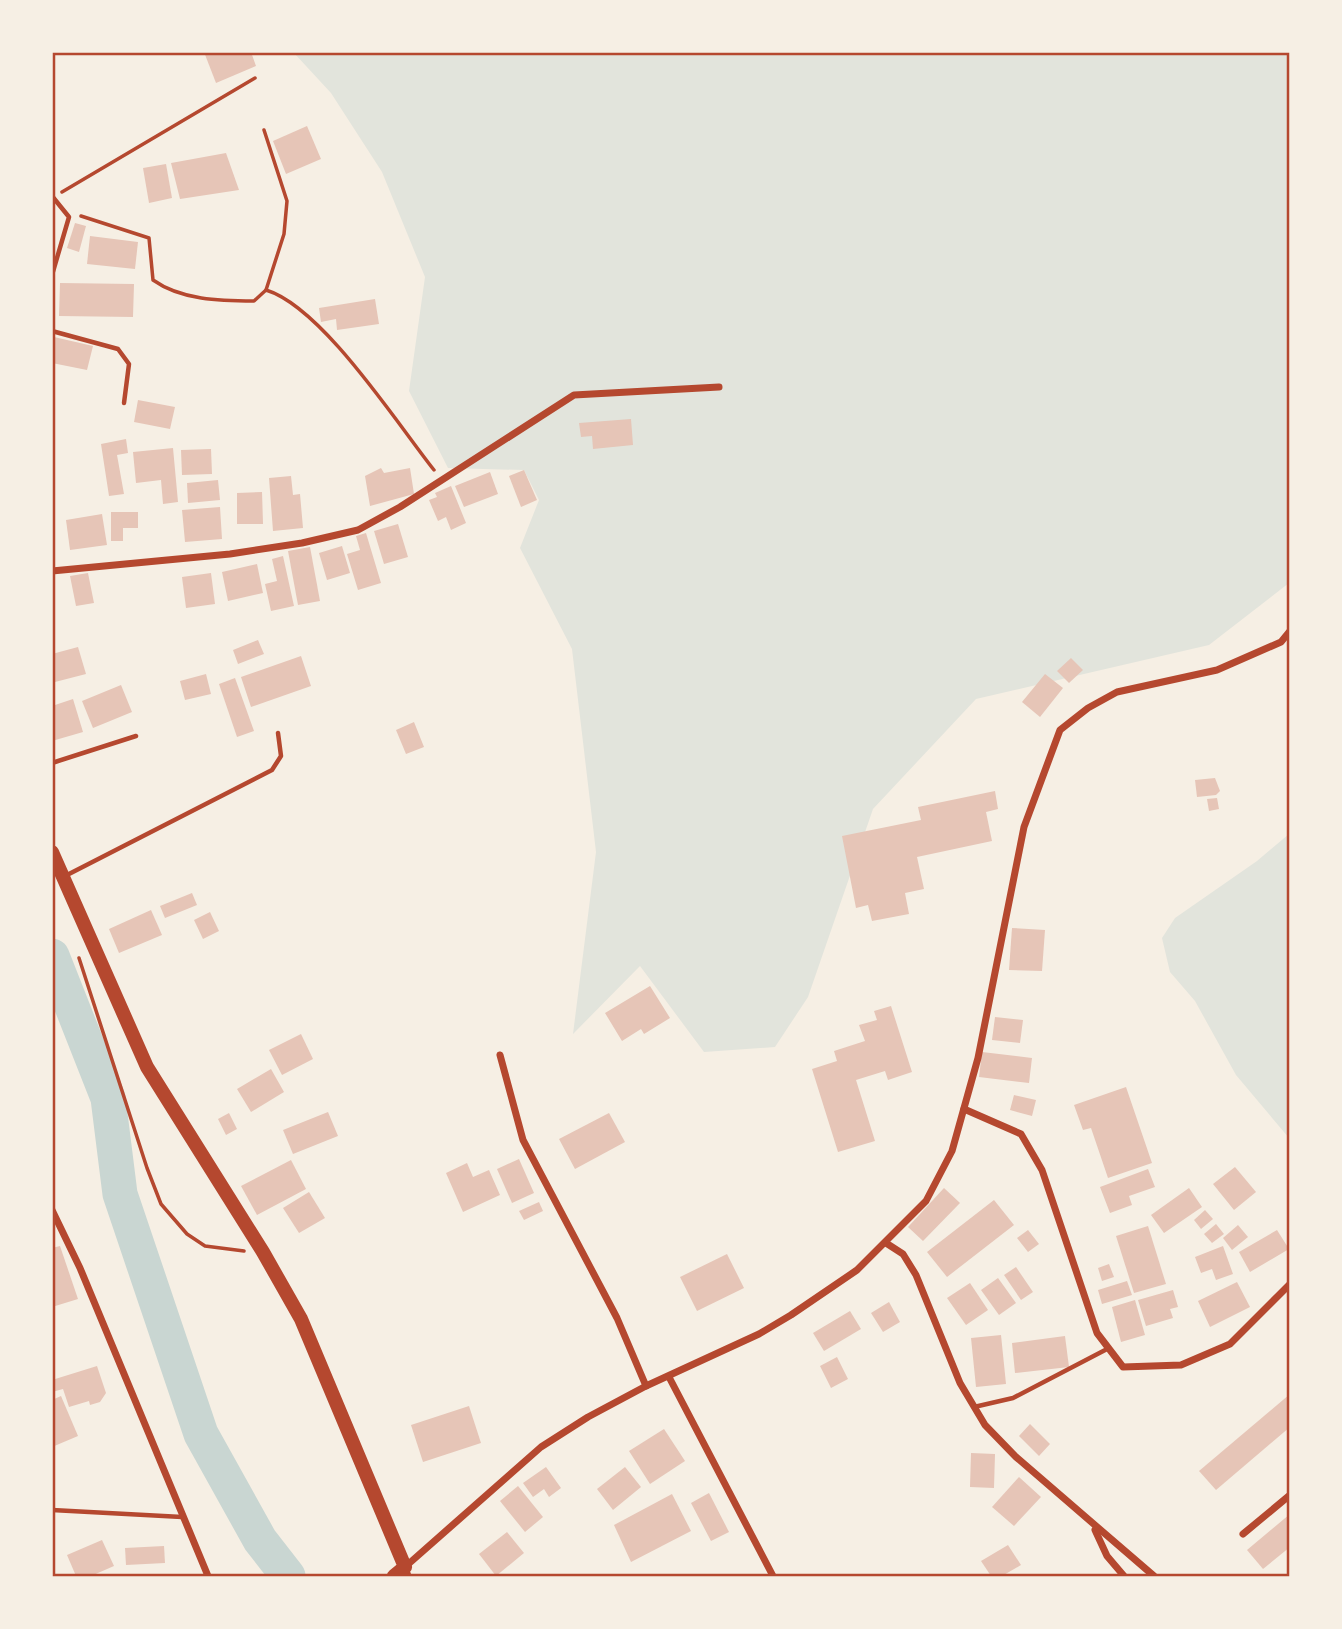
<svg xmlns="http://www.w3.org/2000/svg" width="1342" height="1629" viewBox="0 0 1342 1629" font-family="'Varela Round',sans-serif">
	<rect width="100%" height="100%" fill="#f6efe4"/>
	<g fill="#e2e4dc">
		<path d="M294,53H1289V583L1209,645L976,699L873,809L808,997L775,1047L704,1052L640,966L573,1034L596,852L572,649L520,548L539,500L524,470L448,468L409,391L425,277L382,172L331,93Z"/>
		<path d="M1289,834V1138L1236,1075L1195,1001L1170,972L1162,938L1175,918L1257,861Z"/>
	</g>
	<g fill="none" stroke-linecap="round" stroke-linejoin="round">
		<path stroke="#c9d6d2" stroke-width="35" d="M52,956L108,1098L120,1194L201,1434L260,1540L288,1576"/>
	</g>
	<g fill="#e6c5b7">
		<path d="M204,52H251L256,66L216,83Z"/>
		<path d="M307,126L321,159L286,174L273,141Z"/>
		<path d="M226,153L239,190L180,199L171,163Z"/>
		<path d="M166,164L172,198L149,203L143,168Z"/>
		<path d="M75,223L86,226L79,252L67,248Z"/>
		<path d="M90,236L138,242L135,269L87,264Z"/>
		<path d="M60,283L134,284L133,317L59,316Z"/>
		<path d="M375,299L379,324L337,330L336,319L321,322L319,308Z"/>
		<path d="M54,337L93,346L87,370L52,363Z"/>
		<path d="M138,400L175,407L170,429L134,422Z"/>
		<path d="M631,419L633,445L593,449L592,436L581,437L579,423Z"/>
		<path d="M126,439L128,453L117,455L124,494L109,496L101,444Z"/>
		<path d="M173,448L178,502L163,504L161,480L136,483L133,452Z"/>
		<path d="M211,449L212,474L182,475L181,450Z"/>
		<path d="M381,468L384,473L410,468L414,494L370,506L365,476Z"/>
		<path d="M524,470L537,500L521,507L509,476Z"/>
		<path d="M490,472L498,494L464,507L455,486Z"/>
		<path d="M291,476L293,495L300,494L303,528L273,531L269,478Z"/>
		<path d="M218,480L220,500L188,503L187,483Z"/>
		<path d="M451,486L466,523L451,530L446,517L438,521L429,500L437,497L435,493Z"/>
		<path d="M262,492L263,524H237V493Z"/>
		<path d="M220,507L222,539L185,542L182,510Z"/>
		<path d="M111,512H138V528H123V541H111Z"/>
		<path d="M102,514L107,545L70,550L66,520Z"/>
		<path d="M398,524L408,557L384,564L374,531Z"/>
		<path d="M366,533L381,583L358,590L347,554L360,550L356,536Z"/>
		<path d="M342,546L350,573L327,580L319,553Z"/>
		<path d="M310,547L320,601L298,605L288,551Z"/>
		<path d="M283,556L294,606L271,611L265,584L277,581L272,559Z"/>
		<path d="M257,564L263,593L228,601L222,572Z"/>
		<path d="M88,573L94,603L76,606L70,576Z"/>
		<path d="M211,573L215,604L186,608L182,577Z"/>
		<path d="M258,640L264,654L238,664L233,650Z"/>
		<path d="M78,647L86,674L55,682L52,654Z"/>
		<path d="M301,656L311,686L251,707L241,677Z"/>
		<path d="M1071,658L1083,670L1069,683L1057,671Z"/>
		<path d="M206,674L211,694L185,700L180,681Z"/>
		<path d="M1045,674L1063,688L1040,717L1022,702Z"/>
		<path d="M235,678L254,731L237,737L219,684Z"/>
		<path d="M121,685L132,712L93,728L82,701Z"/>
		<path d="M73,699L83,732L52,741V706Z"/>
		<path d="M414,722L424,747L406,754L396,730Z"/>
		<path d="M1215,778L1220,791L1216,795L1197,797L1195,780Z"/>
		<path d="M995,791L998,809L986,812L992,841L917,857L924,889L905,893L909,914L872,921L868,905L856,908L842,836L921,820L918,807Z"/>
		<path d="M1217,798L1219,809L1209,811L1207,799Z"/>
		<path d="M192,893L197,905L165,918L160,906Z"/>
		<path d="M151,910L162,935L119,953L109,929Z"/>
		<path d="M210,912L219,931L203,939L194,920Z"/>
		<path d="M1012,928L1045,930L1042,971L1009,970Z"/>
		<path d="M650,986L670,1018L644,1034L641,1029L622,1041L605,1013Z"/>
		<path d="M891,1006L912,1072L888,1080L885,1071L856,1080L875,1141L838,1152L812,1069L837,1061L834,1051L865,1041L859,1025L877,1020L874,1011Z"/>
		<path d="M995,1017L1023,1020L1020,1043L992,1040Z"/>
		<path d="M301,1034L313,1059L282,1075L269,1050Z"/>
		<path d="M982,1052L1032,1058L1029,1083L979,1077Z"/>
		<path d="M271,1069L284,1092L251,1112L237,1089Z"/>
		<path d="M1126,1087L1152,1163L1108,1178L1091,1128L1083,1130L1074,1105Z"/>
		<path d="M1014,1095L1036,1100L1032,1116L1010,1110Z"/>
		<path d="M328,1112L338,1136L293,1154L283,1130Z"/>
		<path d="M229,1113L237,1129L226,1135L218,1119Z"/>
		<path d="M609,1113L625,1142L575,1169L559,1139Z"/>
		<path d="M519,1159L534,1193L512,1203L497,1169Z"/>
		<path d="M291,1160L306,1189L257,1215L241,1186Z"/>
		<path d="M467,1163L473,1177L489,1170L500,1195L463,1212L446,1173Z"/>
		<path d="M1235,1167L1256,1192L1234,1210L1213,1184Z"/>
		<path d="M1148,1169L1155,1187L1129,1196L1132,1205L1110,1213L1100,1187Z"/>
		<path d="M944,1188L960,1203L923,1241L908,1227Z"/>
		<path d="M1189,1188L1202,1207L1164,1233L1151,1215Z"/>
		<path d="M309,1192L325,1218L299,1233L283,1208Z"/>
		<path d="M994,1200L1014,1225L947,1277L927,1252Z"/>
		<path d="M539,1202L543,1211L524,1220L519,1211Z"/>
		<path d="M1205,1210L1213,1219L1201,1229L1194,1220Z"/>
		<path d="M1216,1224L1224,1234L1212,1243L1204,1234Z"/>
		<path d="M1238,1225L1248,1237L1232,1250L1223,1238Z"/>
		<path d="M1148,1226L1166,1284L1134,1293L1116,1236Z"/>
		<path d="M1028,1230L1039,1244L1028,1252L1017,1238Z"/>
		<path d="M1277,1230L1289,1249L1250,1272L1239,1252Z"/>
		<path d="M60,1246L78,1299L52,1307V1248Z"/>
		<path d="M1223,1246L1233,1274L1216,1280L1212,1269L1201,1273L1195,1257Z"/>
		<path d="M727,1254L744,1288L697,1311L680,1277Z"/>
		<path d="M1109,1264L1114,1277L1102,1281L1098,1268Z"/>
		<path d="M1016,1267L1033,1292L1021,1300L1004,1275Z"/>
		<path d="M998,1278L1016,1303L999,1315L981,1290Z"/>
		<path d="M1127,1281L1132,1295L1102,1304L1098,1290Z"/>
		<path d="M1237,1282L1250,1307L1210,1327L1198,1301Z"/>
		<path d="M970,1283L988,1310L966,1325L947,1298Z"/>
		<path d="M1173,1290L1178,1307L1170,1309L1173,1318L1146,1326L1138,1300Z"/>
		<path d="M1135,1300L1145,1335L1121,1342L1112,1307Z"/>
		<path d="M889,1302L900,1322L883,1332L871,1313Z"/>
		<path d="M850,1311L861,1329L824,1351L813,1333Z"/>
		<path d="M1001,1335L1006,1384L976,1387L971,1338Z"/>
		<path d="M1065,1336L1069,1367L1015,1373L1012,1343Z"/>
		<path d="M837,1357L848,1379L831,1388L820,1366Z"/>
		<path d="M97,1366L106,1393L100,1402L90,1405L89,1401L69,1407L63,1389L52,1392V1380Z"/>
		<path d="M1290,1394V1427L1216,1490L1199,1471Z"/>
		<path d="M61,1396L78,1436L52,1447V1400Z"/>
		<path d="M469,1406L481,1443L423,1462L411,1425Z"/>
		<path d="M1030,1424L1050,1444L1039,1456L1019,1436Z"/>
		<path d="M664,1429L685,1461L650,1484L629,1451Z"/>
		<path d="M971,1453L995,1454L994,1488L970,1487Z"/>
		<path d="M546,1467L561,1488L549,1497L544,1489L533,1497L523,1483Z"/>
		<path d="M625,1467L641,1487L613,1510L597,1489Z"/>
		<path d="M1019,1477L1041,1497L1014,1526L992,1507Z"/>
		<path d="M518,1486L543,1517L525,1532L500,1501Z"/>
		<path d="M709,1493L729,1532L711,1541L691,1503Z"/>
		<path d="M672,1494L691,1531L631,1562L614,1525Z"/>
		<path d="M1290,1514V1547L1263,1569L1247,1550Z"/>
		<path d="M507,1532L524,1553L496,1576L479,1554Z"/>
		<path d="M102,1540L114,1566L91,1576H76L67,1555Z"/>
		<path d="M1008,1545L1021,1565L1002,1576H991L981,1561Z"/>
		<path d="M164,1546L165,1563L126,1565L125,1548Z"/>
	</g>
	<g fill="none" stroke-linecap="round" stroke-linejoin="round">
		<g stroke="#b5482f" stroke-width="3.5">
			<path d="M264,130L287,201L284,234L266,290"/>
			<path d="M62,192L255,78"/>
			<path d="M81,216L149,238L153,280C181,300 220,301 254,301L266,290C322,307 396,422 434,470"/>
			<path d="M79,958L147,1168L161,1204L187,1234L205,1246L244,1251"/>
		</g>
		<g stroke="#b5482f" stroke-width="4.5">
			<path d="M52,196L69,217L52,275"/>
			<path d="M52,331L118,349L129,364L124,403"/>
			<path d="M52,763L136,736"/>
			<path d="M67,875L272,770L281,756L278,733"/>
			<path d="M974,1407L1013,1398L1109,1348"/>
			<path d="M52,1510L182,1517"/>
		</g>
		<g stroke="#b5482f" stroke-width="7">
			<path d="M52,571L230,554L302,543L358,530L400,507L574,395L719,387"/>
			<path d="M500,1055L523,1140L617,1318L646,1386"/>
			<path d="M964,1109L1021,1134L1042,1170L1097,1333L1123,1367L1181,1365L1230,1344L1290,1284"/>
			<path d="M52,1210L80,1268L208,1576"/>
			<path d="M886,1243L903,1254L916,1275L960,1383L985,1425L1016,1457L1154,1576"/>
			<path d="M669,1377L773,1576"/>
			<path d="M1095,1530L1107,1556L1124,1576"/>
			<path d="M1243,1534L1290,1495"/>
			<path d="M408,1576L405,1567L541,1447L588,1417L646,1386L759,1334L791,1315L857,1270L926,1201L952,1151L978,1058L1024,827L1060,730L1088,708L1117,692L1217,670L1281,642L1290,631"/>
		</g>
		<path stroke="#b5482f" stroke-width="14" d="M52,852L147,1067L263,1252L301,1319L405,1567L394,1576"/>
	</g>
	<rect width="1342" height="1629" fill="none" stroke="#f6efe4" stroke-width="108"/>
	<rect x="54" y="54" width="1234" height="1521" fill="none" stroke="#b5482f" stroke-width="2.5"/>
</svg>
